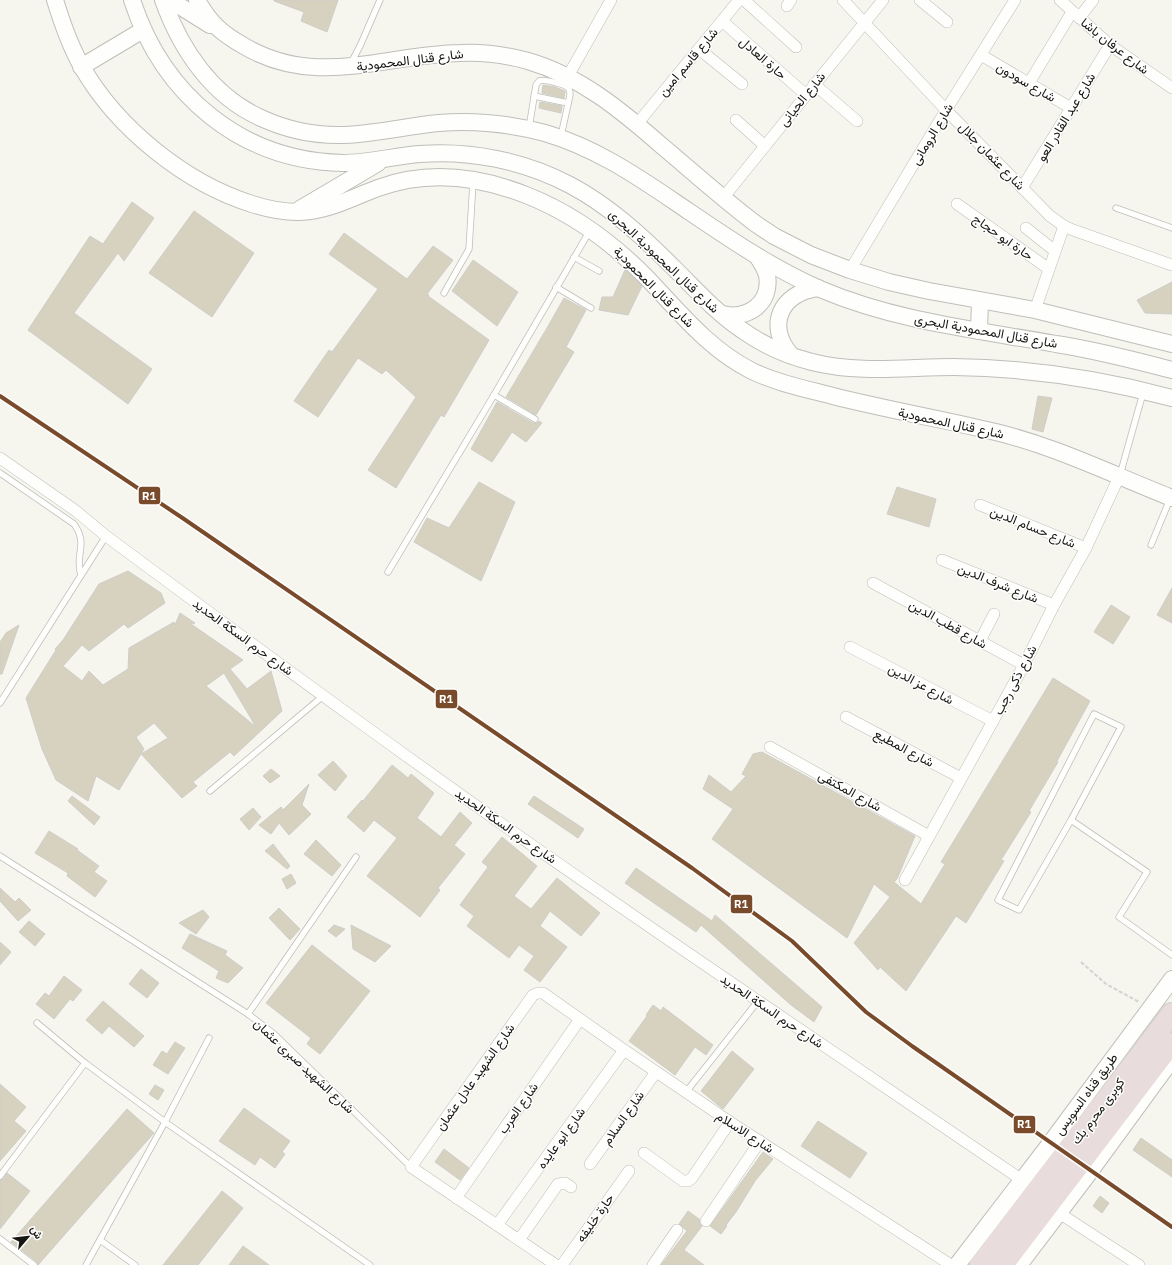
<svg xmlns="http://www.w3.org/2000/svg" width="1172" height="1265" viewBox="0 0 1172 1265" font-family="'IBM Plex Sans',Vazirmatn,sans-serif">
	<rect width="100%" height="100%" fill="#f6f5ee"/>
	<g fill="#d7d2c0" stroke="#cecdc9" fill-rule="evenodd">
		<path d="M274,0H338L327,32L301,21L304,12L274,1Z"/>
		<path d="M543,85L555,87L565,91L564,98L542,93Z"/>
		<path d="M540,102L562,106L561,113L539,108Z"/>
		<path d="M132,202L154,218L124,261L118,253L74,313L152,369L128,404L28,330L90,236L103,244Z"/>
		<path d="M194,211L254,253L212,317L149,273Z"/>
		<path d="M344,233L407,279L433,246L453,260L427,294L429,295L428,296L489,340L444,417L441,415L396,488L368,470L416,397L386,370L382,374L358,358L318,417L294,401L329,350L332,352L378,289L329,254Z"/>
		<path d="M473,260L518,292L497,326L452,291Z"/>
		<path d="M625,270L642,286L628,315L599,310L602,297H613Z"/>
		<path d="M1172,282V314L1145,313L1137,300Z"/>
		<path d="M564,298L586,310L566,347L574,352L536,415L506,397L547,328Z"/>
		<path d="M1038,396L1052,398L1043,432L1032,429Z"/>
		<path d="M497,402L533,423H537L539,421L542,423L526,442L512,432L492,462L471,449Z"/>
		<path d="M479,482L515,502L481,581L414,542L427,518L449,528Z"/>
		<path d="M897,487L936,499L929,527L887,514Z"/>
		<path d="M128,571L161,593L165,603L128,628L124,624L89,651L82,645L63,666L82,681L89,671L103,685L128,669L129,648L174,622L175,625L180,613L195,623L191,624L243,660L230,669L247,689L271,671L282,711L234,756L230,752L193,782L197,786L182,798L141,754L119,790L96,776L88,801L56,780L42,749L26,698L56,650L55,649L63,640L99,584ZM224,673L256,727L206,686ZM154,723L168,738L141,754L144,749L136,737Z"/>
		<path d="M1172,588V623L1157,615Z"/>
		<path d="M1111,605L1130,617L1113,644L1094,632Z"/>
		<path d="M19,625L2,674H0V642L6,633Z"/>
		<path d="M1053,678L1090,701L1057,761L1058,762L1029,811L1031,812L1001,860L1004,861L966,923L956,916L906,991L880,967L878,970L854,943L890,897L874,884L847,938L712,839L733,809L703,789L709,775L731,792L746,776L742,774L753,754L762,752L915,836L897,879L894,882L921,904L945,864L941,862Z"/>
		<path d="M333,761L347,776L335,791L318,775Z"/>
		<path d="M392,765L408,778L411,774L434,793L417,818L441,837L460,812L472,823L454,845L465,854L438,888L440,890L420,917L367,876L397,838L374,820L364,832L347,817L362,800L363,801Z"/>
		<path d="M271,769L280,776L270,783L263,776Z"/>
		<path d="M309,784L302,805L311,814L289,835L279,823L271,834L259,825L281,807L283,810Z"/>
		<path d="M72,796L100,817L94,825L68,801Z"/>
		<path d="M534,796L584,829L578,838L528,804Z"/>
		<path d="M253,808L261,817L249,830L240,819Z"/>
		<path d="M49,831L78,849L77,850L99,866L94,872L107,881L95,897L67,876L68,873L35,853Z"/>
		<path d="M502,837L537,866L514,896L531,909L557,878L600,913L581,936L550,911L540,926L567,947L540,982L524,970L534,956L519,945L509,958L467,926L474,916L460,905L488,867L482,862Z"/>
		<path d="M316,840L341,865L332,876L304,854Z"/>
		<path d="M273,844L290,866L287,869L265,851Z"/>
		<path d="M636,868L712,921L715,915L822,1007L814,1022L791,1005L701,925L696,932L625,883Z"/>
		<path d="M291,874L296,883L287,889L282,879Z"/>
		<path d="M0,888L15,902L19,898L31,910L18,921L0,901Z"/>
		<path d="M279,908L300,929L290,940L269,918Z"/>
		<path d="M203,910L209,917L196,934L179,923Z"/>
		<path d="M29,921L45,934L35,946L19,932Z"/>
		<path d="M334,925L345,929L336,937L328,931Z"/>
		<path d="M351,925L391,946L375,962L353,949Z"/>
		<path d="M190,934L227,951L225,955L243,968L228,983L216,978L219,971L182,948Z"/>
		<path d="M0,942L11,952L0,965Z"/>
		<path d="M312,945L370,991L320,1054L307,1044L311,1038L266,1003Z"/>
		<path d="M141,969L159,983L147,998L129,984Z"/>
		<path d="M64,976L82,990L73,1001L70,999L54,1019L36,1004L45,993L49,996Z"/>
		<path d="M103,1001L144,1036L134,1047L109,1026L102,1034L86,1020Z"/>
		<path d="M653,1005L661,1011L663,1007L713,1045L706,1055L695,1047L675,1075L629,1041L647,1016L646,1015Z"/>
		<path d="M175,1042L185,1048L168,1074L153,1065L162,1051L167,1054Z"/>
		<path d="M732,1051L754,1069L723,1109L701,1091Z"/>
		<path d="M0,1084L26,1107L14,1121L26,1131L0,1161Z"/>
		<path d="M155,1085L164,1090L158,1100L149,1094Z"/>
		<path d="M244,1108L290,1141L282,1152L285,1154L275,1168L260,1157L255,1165L219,1141Z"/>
		<path d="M127,1109L154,1133L153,1134L38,1265L37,1262L11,1242Z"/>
		<path d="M818,1121L867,1153L850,1178L801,1146Z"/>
		<path d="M1141,1138L1172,1160V1177L1133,1150Z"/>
		<path d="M444,1149L469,1168L460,1180L435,1162Z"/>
		<path d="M763,1152L773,1159L755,1181L736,1212L726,1225L727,1226L721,1234L710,1226Z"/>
		<path d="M7,1173L30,1191L0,1229V1180L3,1179Z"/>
		<path d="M222,1191L243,1208L198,1265H163Z"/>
		<path d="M1100,1196L1109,1203L1102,1213L1093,1206Z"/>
		<path d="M688,1211L699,1219L700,1224L702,1226L684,1250L704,1265H661L687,1231L679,1224Z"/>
		<path d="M243,1246L269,1265H229Z"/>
	</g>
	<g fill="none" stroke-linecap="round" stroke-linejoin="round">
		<defs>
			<g id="lane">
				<path d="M351,63L360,46L380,0"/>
				<path d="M534,96L568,103"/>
				<path d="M529,128L536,85L539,81C543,79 566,84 569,89C570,91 570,93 570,95L561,136"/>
				<path d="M1116,208L1172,228"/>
				<path d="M574,257L599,271"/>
				<path d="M556,287L591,308"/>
				<path d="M444,293L469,249L473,182"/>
				<path d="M494,395L535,419"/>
				<path d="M0,473L74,524C89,545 74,555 81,575"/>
				<path d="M1120,475L1143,393"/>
				<path d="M1151,545L1170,499"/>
				<path d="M388,572L494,395L589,232"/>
				<path d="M0,703L106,536"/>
				<path d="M1094,714L1121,727L1071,820L1019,910L998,900Z"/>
				<path d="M210,791L323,696"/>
				<path d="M1071,820L1147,872L1119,917L1172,955"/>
				<path d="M0,856L248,1014L274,1034L411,1167"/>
				<path d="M248,1014L356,857"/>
				<path d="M37,1023L85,1063"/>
				<path d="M686,1092L758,1001"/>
				<path d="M0,1176L85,1063L165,1122L370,1265"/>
				<path d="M0,1239L34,1265"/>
				<path d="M100,1240L135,1265"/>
				<path d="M86,1265L165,1122L209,1038"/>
			</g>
			<g id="street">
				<path d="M744,0L796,47"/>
				<path d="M843,0L946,110L1050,216L1064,226L1073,230L1172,265"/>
				<path d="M920,0L947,22"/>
				<path d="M1060,0L1110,45L1172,88"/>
				<path d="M787,6L791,0"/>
				<path d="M1079,18L1093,0"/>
				<path d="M722,21L805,94"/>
				<path d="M699,49L742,84"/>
				<path d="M981,55L1071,108"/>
				<path d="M568,76L611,0"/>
				<path d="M1029,83L1072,12"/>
				<path d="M814,84L857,121"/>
				<path d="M736,120L765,146"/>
				<path d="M637,124L739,0"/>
				<path d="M1022,188L1110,45"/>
				<path d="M723,198L883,0"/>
				<path d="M957,204L1049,269"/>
				<path d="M1026,228L1055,251"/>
				<path d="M850,270L946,110L1015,0"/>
				<path d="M1035,310L1064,226"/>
				<path d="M0,458L76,511L106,536C272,659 438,781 608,898C745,993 884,1086 1022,1180"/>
				<path d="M980,505L1086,548"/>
				<path d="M942,560L1054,605"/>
				<path d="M873,583L1024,665"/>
				<path d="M980,641L994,614"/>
				<path d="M850,647L993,721"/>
				<path d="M846,717L961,778"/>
				<path d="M770,747L929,836"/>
				<path d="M905,880L1024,665L1054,605L1086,548L1119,477"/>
				<path d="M644,1153L683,1181H688L692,1178L730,1122"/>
				<path d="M590,1164L656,1072"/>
				<path d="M456,1198L580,1019"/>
				<path d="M1059,1213L1139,1265"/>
				<path d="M706,1221L760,1141"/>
				<path d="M497,1225L624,1050"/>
				<path d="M519,1240L558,1184L565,1183L571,1187"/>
				<path d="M556,1265L411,1167L533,995L538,993H543L624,1050L730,1122L951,1265"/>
				<path d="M562,1265L629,1171"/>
				<path d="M653,1265L677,1230"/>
			</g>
			<g id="secondary">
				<path d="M55,0C62,23 70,46 82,67C117,128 185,183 252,204C271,210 290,214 310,211C334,208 356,196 378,188C427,170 478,176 526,195C572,213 614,244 649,280C680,313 710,350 752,371C777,383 806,389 833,396C884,409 936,418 987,430C1051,444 1111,474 1172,498"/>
				<path d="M132,0C163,95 241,161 343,163C369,163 394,156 420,154C471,150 524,161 570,185C610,206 644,238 676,270C697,291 717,313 742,330C763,345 788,356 812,362C859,374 907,367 954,367C1028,368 1101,379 1172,398"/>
				<path d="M163,0C181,50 212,96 261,118C285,129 311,135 338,135C372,135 405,126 439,123C474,120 511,124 545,133C593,147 634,174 675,202C721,233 769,267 820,289C895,321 977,330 1056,344C1095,350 1134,360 1172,370"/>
				<path d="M170,0L210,25"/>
				<path d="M197,0C210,23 221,33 244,46C317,89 385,54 461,53C483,52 506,55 528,61C580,76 622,111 662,146C693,172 724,200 756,224L774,236L811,255L850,270L889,282L929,291L1035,310L1172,344"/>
				<path d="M81,67L143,30"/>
				<path d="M300,209L378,163"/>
				<path d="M722,314C747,320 772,304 767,275C765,268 761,262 757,256"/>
				<path d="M979,331L980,301"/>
				<path d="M791,355C766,326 780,293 818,288"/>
				<path d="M957,1265L1046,1149L1172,979"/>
				<path d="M1019,1265L1086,1177L1167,1066"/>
			</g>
			<g id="highway">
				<path d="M980,1265L1172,1013"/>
				<path d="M1003,1265L1172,1043"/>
			</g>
		</defs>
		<use href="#lane" stroke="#bfbeb9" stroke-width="7"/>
		<use href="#street" stroke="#bfbeb9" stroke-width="12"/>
		<use href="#secondary" stroke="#bfbeb9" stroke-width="18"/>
		<use href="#highway" stroke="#d2d1ce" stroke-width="22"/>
		<path stroke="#d3d3d1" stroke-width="2" stroke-dasharray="4 2" stroke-linecap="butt" d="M1081,962L1106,984L1139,1002"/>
		<use href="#lane" stroke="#fefefc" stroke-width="5.5"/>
		<use href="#street" stroke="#fefefc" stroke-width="11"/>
		<use href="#secondary" stroke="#fefefc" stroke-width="16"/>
		<use href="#highway" stroke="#e8dddc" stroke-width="20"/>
		<defs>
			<path id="rail-1" d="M0,396L184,519L692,868L792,941L866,1012L912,1046L1172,1227"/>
		</defs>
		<use href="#rail-1" stroke="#fff" stroke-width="7"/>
		<use href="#rail-1" stroke="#7a4b2a" stroke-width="4"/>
	</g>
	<g text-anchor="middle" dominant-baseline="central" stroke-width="3" stroke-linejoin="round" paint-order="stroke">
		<g font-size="13" fill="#171612" stroke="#fff">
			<text transform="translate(1115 46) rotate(38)">شارع عرفان باشا</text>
			<text transform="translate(763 58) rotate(41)">حارة العادل</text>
			<text transform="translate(410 60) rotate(-7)">شارع قنال المحمودية</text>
			<text transform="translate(688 62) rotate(-50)">شارع قاسم امين</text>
			<text transform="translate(1026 82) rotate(30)">شارع سودون</text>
			<text transform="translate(802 99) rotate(-51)">شارع الحيانى</text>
			<text transform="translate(1066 117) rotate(-59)">شارع عبد القادر العو</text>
			<text transform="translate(932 134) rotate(-59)">شارع الرومانى</text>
			<text transform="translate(992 156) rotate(46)">شارع عثمان جلال</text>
			<text transform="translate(1003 237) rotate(35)">حارة ابو حجاج</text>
			<text transform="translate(664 261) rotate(43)">شارع قنال المحمودية البحرى</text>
			<text transform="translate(654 287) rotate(45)">شارع قنال المحمودية</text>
			<text transform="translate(986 331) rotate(10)">شارع قنال المحمودية البحرى</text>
			<text transform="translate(951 423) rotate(12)">شارع قنال المحمودية</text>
			<text transform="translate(1033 527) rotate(22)">شارع حسام الدين</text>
			<text transform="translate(998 583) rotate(22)">شارع شرف الدين</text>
			<text transform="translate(948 624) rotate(29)">شارع قطب الدين</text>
			<text transform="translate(243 637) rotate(36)">شارع حرم السكة الحديد</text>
			<text transform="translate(1015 680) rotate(-62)">شارع ذكى رجب</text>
			<text transform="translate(921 684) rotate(28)">شارع عز الدين</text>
			<text transform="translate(904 748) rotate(28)">شارع المطيع</text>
			<text transform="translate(850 791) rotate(29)">شارع المكتفى</text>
			<text transform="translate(506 826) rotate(35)">شارع حرم السكة الحديد</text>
			<text transform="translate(772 1011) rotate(34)">شارع حرم السكة الحديد</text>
			<text transform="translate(304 1066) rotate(43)">شارع الشهيد صبرى عثمان</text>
			<text transform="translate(475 1077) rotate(-55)">شارع الشهيد عادل عثمان</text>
			<text transform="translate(1086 1094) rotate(-54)">طريق قناه السويس</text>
			<text transform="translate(518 1108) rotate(-55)">شارع العرب</text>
			<text transform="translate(1098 1111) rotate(-53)">كوبرى محرم بك</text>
			<text transform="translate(623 1118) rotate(-55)">شارع السلام</text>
			<text transform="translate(745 1132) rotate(33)">شارع الاسلام</text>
			<text transform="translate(561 1138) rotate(-54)">شارع ابو عايده</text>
			<text transform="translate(595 1218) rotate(-55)">حارة خليفه</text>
		</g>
	</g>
	<g stroke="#fff" stroke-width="1.5">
		<rect x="138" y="486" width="23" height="19" rx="4" fill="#7a4b2a"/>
		<rect x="435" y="689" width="23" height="20" rx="4" fill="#7a4b2a"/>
		<rect x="730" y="894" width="23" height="20" rx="4" fill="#7a4b2a"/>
		<rect x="1013" y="1115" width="23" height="19" rx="4" fill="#7a4b2a"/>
	</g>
	<g font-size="11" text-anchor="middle" font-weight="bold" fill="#fff">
		<text x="149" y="500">R1</text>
		<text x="446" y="703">R1</text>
		<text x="741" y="908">R1</text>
		<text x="1024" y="1128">R1</text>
	</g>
	<g transform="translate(28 1237) rotate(62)" stroke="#ffffff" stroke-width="3" paint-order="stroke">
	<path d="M0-3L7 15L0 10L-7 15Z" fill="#171612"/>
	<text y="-6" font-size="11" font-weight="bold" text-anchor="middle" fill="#171612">ش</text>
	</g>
</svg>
